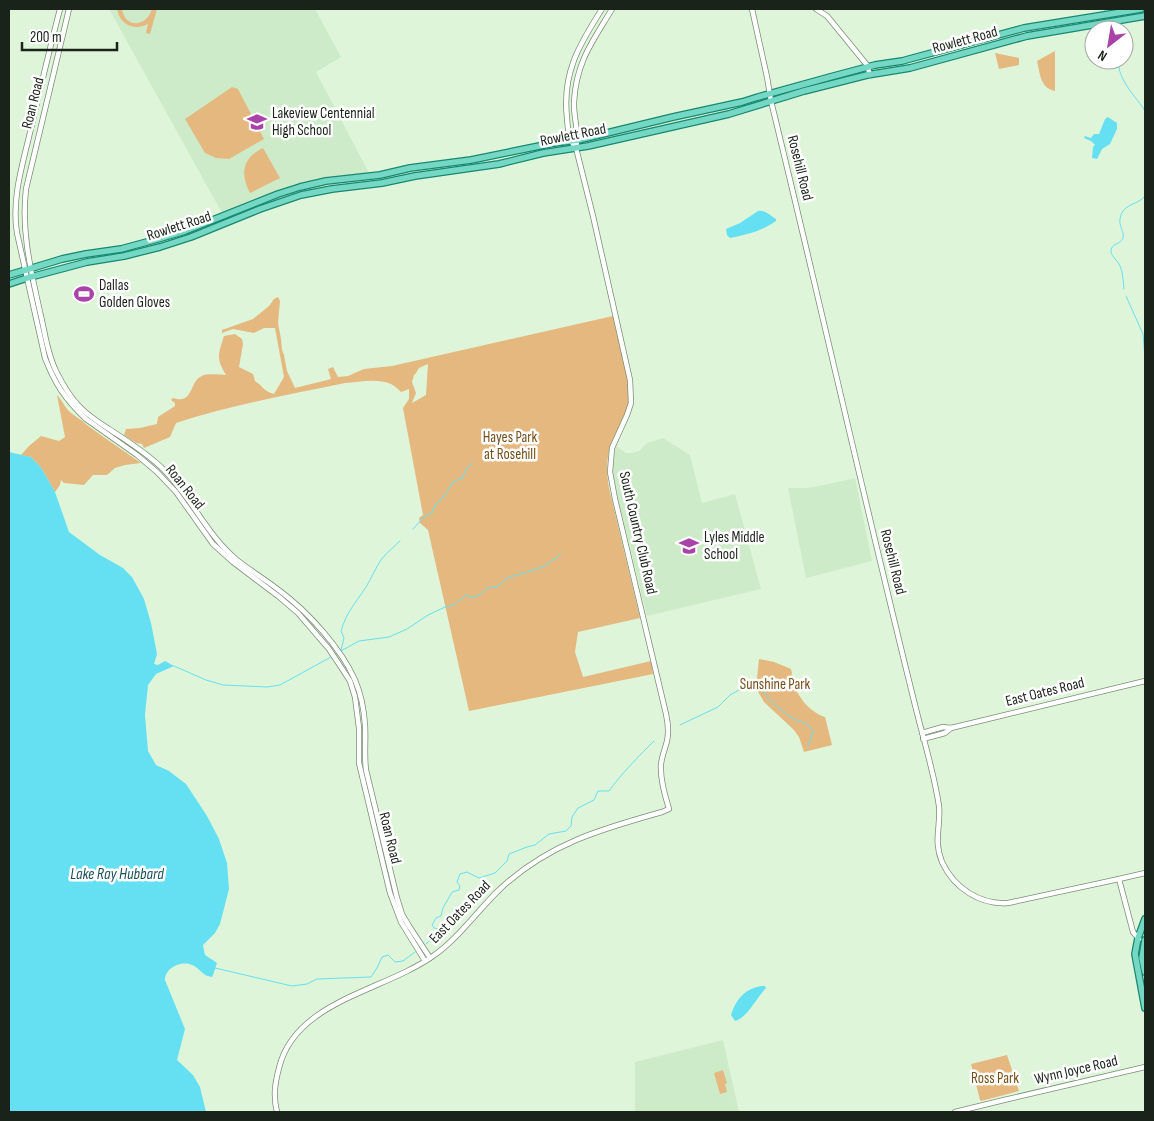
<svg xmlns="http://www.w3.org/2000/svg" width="1154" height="1121" viewBox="0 0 1154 1121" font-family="'Sofia Sans Condensed',sans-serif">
	<rect width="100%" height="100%" fill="#def5d9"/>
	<g fill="#ceebc9">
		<path d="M109,9H315L341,57L316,72L369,173L295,186L222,213Z"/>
		<path d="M663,438L690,455L702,503L735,494L761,589L647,616L613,478L612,464L616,446L626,453H632L639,451L647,443Z"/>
		<path d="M855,478L872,561L806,578L788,488H807L829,484Z"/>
		<path d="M723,1040L739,1112H635V1062Z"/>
	</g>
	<g fill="#e5b87f" fill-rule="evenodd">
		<path d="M117,9H122C125,29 147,27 152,9H157L150,34L146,33L148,24C134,31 120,25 117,9Z"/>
		<path d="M1055,51V91C1040,88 1040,73 1037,61Z"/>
		<path d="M995,53L1019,58V65L999,69Z"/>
		<path d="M232,87L238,89L264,139L229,159L216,158L205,153L185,119Z"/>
		<path d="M263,148L280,178L250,193C240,174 242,158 263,148Z"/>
		<path d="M278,297L280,301L278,323L281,339L282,350L284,355L287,371L295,388L331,379L328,369L333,367L338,377L348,376L364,369L392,366L613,316C616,330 619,344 623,358C626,373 631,388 628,403C626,417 619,427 613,439C606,455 606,471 609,488L640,618L578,632L575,652L583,677L651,661L653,674L469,711L428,530L420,523L419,518L423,515L403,408L409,399V389L401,392C398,389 395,386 391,384C378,378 359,382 345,383C288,395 231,405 176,423L170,437L144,448L142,444L136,443L124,435L126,429L140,428L157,424L158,417L175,406V403L171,400L173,398C194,405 189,381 202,376C207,373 220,375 226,375C216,358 218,355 224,336L235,334L242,339L243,344L239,367L253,374L255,381C263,386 264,392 274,394L284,377L275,328H264L254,333L233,329L222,333V330L253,319L269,306L274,299ZM428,364L426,395L412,403L416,393L412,382L414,375L416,373L419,368Z"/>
		<path d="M57,395C62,400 65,408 71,413C76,417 82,420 87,425C104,438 123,450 141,463L125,465L115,468L107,475H93L84,485L64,483L61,480L60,485L55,492L42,469L31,457L21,455L29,446L41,436L59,441L65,437Z"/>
		<path d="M759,659L774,662L791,669C792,673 792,677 793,681C797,697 810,712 825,717L832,745L804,752L799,737L794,730L764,702L756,688Z"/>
		<path d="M1007,1055L1019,1091L981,1101L980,1100L971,1064Z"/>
		<path d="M723,1070L727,1083L725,1084L727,1092L720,1094L714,1073Z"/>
	</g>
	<g fill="#65e0f3">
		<path d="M1108,117L1117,123V129L1110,144L1102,149L1097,159L1092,158L1093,147L1095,145L1091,141L1084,138L1085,136L1091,138L1094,134H1099L1105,119Z"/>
		<path d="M758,211C766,210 769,215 776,219V221C762,231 746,235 730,238L727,235L726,229L740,223Z"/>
		<path d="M9,452L31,457L42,469L55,492L69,532L100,555L123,568L132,577L144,599L151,623L157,654L154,664L158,665L165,661L174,666L156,674L148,685L145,715L148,751L156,765L169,771L186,784L207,816L219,839L227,863L229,889L220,924L215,933L203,945L205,955L217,963L213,975L212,977C202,976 200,968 192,965C181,960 165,968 165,980L185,1029L177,1060L193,1075L200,1087L206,1112H9Z"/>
		<path d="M761,986H765L766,988C757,997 747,1018 735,1021L731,1015C736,1000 744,989 761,986Z"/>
	</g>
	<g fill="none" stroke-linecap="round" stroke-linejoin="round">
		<g stroke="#65e0f3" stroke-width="1">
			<path d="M1105,9V11"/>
			<path d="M1109,26L1111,30"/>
			<path d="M1118,60C1118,79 1133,94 1144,109L1145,113"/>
			<path d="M1124,289C1123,282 1123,272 1120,266C1118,261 1112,257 1111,252C1110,243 1121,245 1123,238C1125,230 1115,224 1123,211C1129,203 1139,204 1145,196"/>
			<path d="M1126,296L1143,334L1145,358"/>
			<path d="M413,529L425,516L432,513L436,503L441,500L454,481L463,478L465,470L473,463"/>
			<path d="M341,650L344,638L341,631C347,611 355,604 366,587C371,579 375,569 381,560C386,553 394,547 400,541"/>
			<path d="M341,651L359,641L389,637L407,629L428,615L445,607L454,605L466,595L472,597L478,596L488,588L497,587L507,578L543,567L561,554"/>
			<path d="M174,666L206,680L223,685L267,687L280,685L331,657"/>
			<path d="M680,725L718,707L730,695L739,690L758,684C763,695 783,713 794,719C803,724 808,721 813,732L808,746"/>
			<path d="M426,944L439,932L438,929L434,928L432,925L436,918L441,916L443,908L452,892L459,890L460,886L457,882L460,874L467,872L479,878L495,873L507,861L509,854L527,847L535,845L549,834L566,831L571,826L572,817L578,808L594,800L598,791H609C622,773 638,757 654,741"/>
			<path d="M215,968L292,986L307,984L317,979L371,977L377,968L382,957L388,955L395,962L403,961L415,952"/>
		</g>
		<defs>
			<g id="minor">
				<path d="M60,9C50,47 41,86 32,124C24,160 11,197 17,233L45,358C55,384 65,399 86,419L137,455L157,472L176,492L213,544L233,562L278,596L298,613L329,649L339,664L350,681L355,697L359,728V763L390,893L401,922L425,961"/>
				<path d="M69,9L26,189C21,232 31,271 40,312C45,332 47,353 56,371C62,383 69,396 79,406C87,415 98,422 109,429C127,441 147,453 163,469C192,498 206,534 237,560C251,571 266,580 280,591C308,612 341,648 355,680C361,694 364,710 365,725C366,740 364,755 366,770L397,898L402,914L409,926L430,958"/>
				<path d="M752,9L767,77L771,101C820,302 865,504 915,705C923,738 934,772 939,806C941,827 933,840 942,862C954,888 980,905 1008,903L1119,879L1133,932L1139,939"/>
				<path d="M816,9L827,16L845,38L867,65L870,75"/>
				<path d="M576,148C580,133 573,117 574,102C576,62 593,41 612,9"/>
				<path d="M922,733L943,727L951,728L1145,681"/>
				<path d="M923,739L945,733L951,728"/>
				<path d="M1119,879L1145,873"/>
				<path d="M277,1112C273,1096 275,1083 279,1068C295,1001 384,991 433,956C457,940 478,910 500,889C548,844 601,829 662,812L669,809C665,795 660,779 661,764C662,756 665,749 667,741C669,732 668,723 666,714L615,499L610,472L612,448L627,415L631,403L630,380L593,216L576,148C568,139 568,130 567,118C562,73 579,45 602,9"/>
				<path d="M955,1112L1004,1100L1145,1067"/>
			</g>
			<g id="major">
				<path d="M9,275L62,259L86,254L121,249L158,239L185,231L278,194L300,187L326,181L380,175L410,168L471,160L554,143L578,140L673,117L742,102L758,97L830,77L875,65L902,61L1024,28L1141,9"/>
				<path d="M9,284L27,278L87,262L124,256L160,247L191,237L260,209L301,195L332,189L382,183L415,176L499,164L543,153L588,146L729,114L804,91L867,75L910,68L1027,36L1145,16"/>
				<path d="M1145,919L1138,938L1135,954L1145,1008"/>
				<path d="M1145,940L1142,958L1145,972"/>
			</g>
		</defs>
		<use href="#minor" stroke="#7a8f76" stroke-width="6"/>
		<use href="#major" stroke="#198870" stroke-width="8"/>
		<use href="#minor" stroke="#fff" stroke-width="4.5"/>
		<use href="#major" stroke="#75d8c5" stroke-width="5.5"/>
	</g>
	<defs>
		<symbol id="school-bare" viewBox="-9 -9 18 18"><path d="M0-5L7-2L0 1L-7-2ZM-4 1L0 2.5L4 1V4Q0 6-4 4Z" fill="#a943a7" stroke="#fff" stroke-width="2.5" paint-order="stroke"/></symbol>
		<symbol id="stadium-bare" viewBox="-9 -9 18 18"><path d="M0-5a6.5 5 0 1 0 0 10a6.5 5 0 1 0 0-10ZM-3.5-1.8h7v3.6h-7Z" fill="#a943a7" stroke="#fff" stroke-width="2.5" paint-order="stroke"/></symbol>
	</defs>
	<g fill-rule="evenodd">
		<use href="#school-bare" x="243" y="108" width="28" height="28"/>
		<use href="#stadium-bare" x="70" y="280" width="28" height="28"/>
		<use href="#school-bare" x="675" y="532" width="28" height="28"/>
	</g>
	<g text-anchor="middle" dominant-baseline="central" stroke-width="5" stroke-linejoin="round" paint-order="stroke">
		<g font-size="15" fill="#1a2319" stroke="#fff">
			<text transform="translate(965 40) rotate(-15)">Rowlett Road</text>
			<text transform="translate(33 103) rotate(-76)">Roan Road</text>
			<text transform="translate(573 135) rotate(-11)">Rowlett Road</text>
			<text transform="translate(800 168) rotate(76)">Rosehill Road</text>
			<text transform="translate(179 226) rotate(-18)">Rowlett Road</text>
			<text transform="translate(185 487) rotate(51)">Roan Road</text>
			<text transform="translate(638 533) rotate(77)">South Country Club Road</text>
			<text transform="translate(893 562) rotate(76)">Rosehill Road</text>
			<text transform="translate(1045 692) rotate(-14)">East Oates Road</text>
			<text transform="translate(390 838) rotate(76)">Roan Road</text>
			<text transform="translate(460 912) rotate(-46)">East Oates Road</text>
			<text transform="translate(1076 1070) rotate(-13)">Wynn Joyce Road</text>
		</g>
		<g font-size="15" fill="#1a2319" stroke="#fff" text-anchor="start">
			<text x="272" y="113">Lakeview Centennial<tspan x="272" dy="17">High School</tspan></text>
			<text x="99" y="285">Dallas<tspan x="99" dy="17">Golden Gloves</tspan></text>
			<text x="704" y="537">Lyles Middle<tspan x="704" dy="17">School</tspan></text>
		</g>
		<g font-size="15" fill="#754f19" stroke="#fff">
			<text x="510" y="437">Hayes Park<tspan x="510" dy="17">at Rosehill</tspan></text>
			<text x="775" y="684">Sunshine Park</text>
			<text x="995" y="1078">Ross Park</text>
		</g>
		<g font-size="16" font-style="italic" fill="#1c515a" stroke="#fff">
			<text x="117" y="874">Lake Ray Hubbard</text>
		</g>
	</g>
	<rect width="1154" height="1121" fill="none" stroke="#1a2319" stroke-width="20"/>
	<g transform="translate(1109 45) rotate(211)"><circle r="24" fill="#ffffff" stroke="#a3a7a3"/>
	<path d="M0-4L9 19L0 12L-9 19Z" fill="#a943a7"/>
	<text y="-8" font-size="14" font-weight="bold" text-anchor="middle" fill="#1a2319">N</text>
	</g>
	<path d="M22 42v8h95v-8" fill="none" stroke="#1a2319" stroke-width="2.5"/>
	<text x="30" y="42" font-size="15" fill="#1a2319" stroke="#ffffff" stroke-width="4" paint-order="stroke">200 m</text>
</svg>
